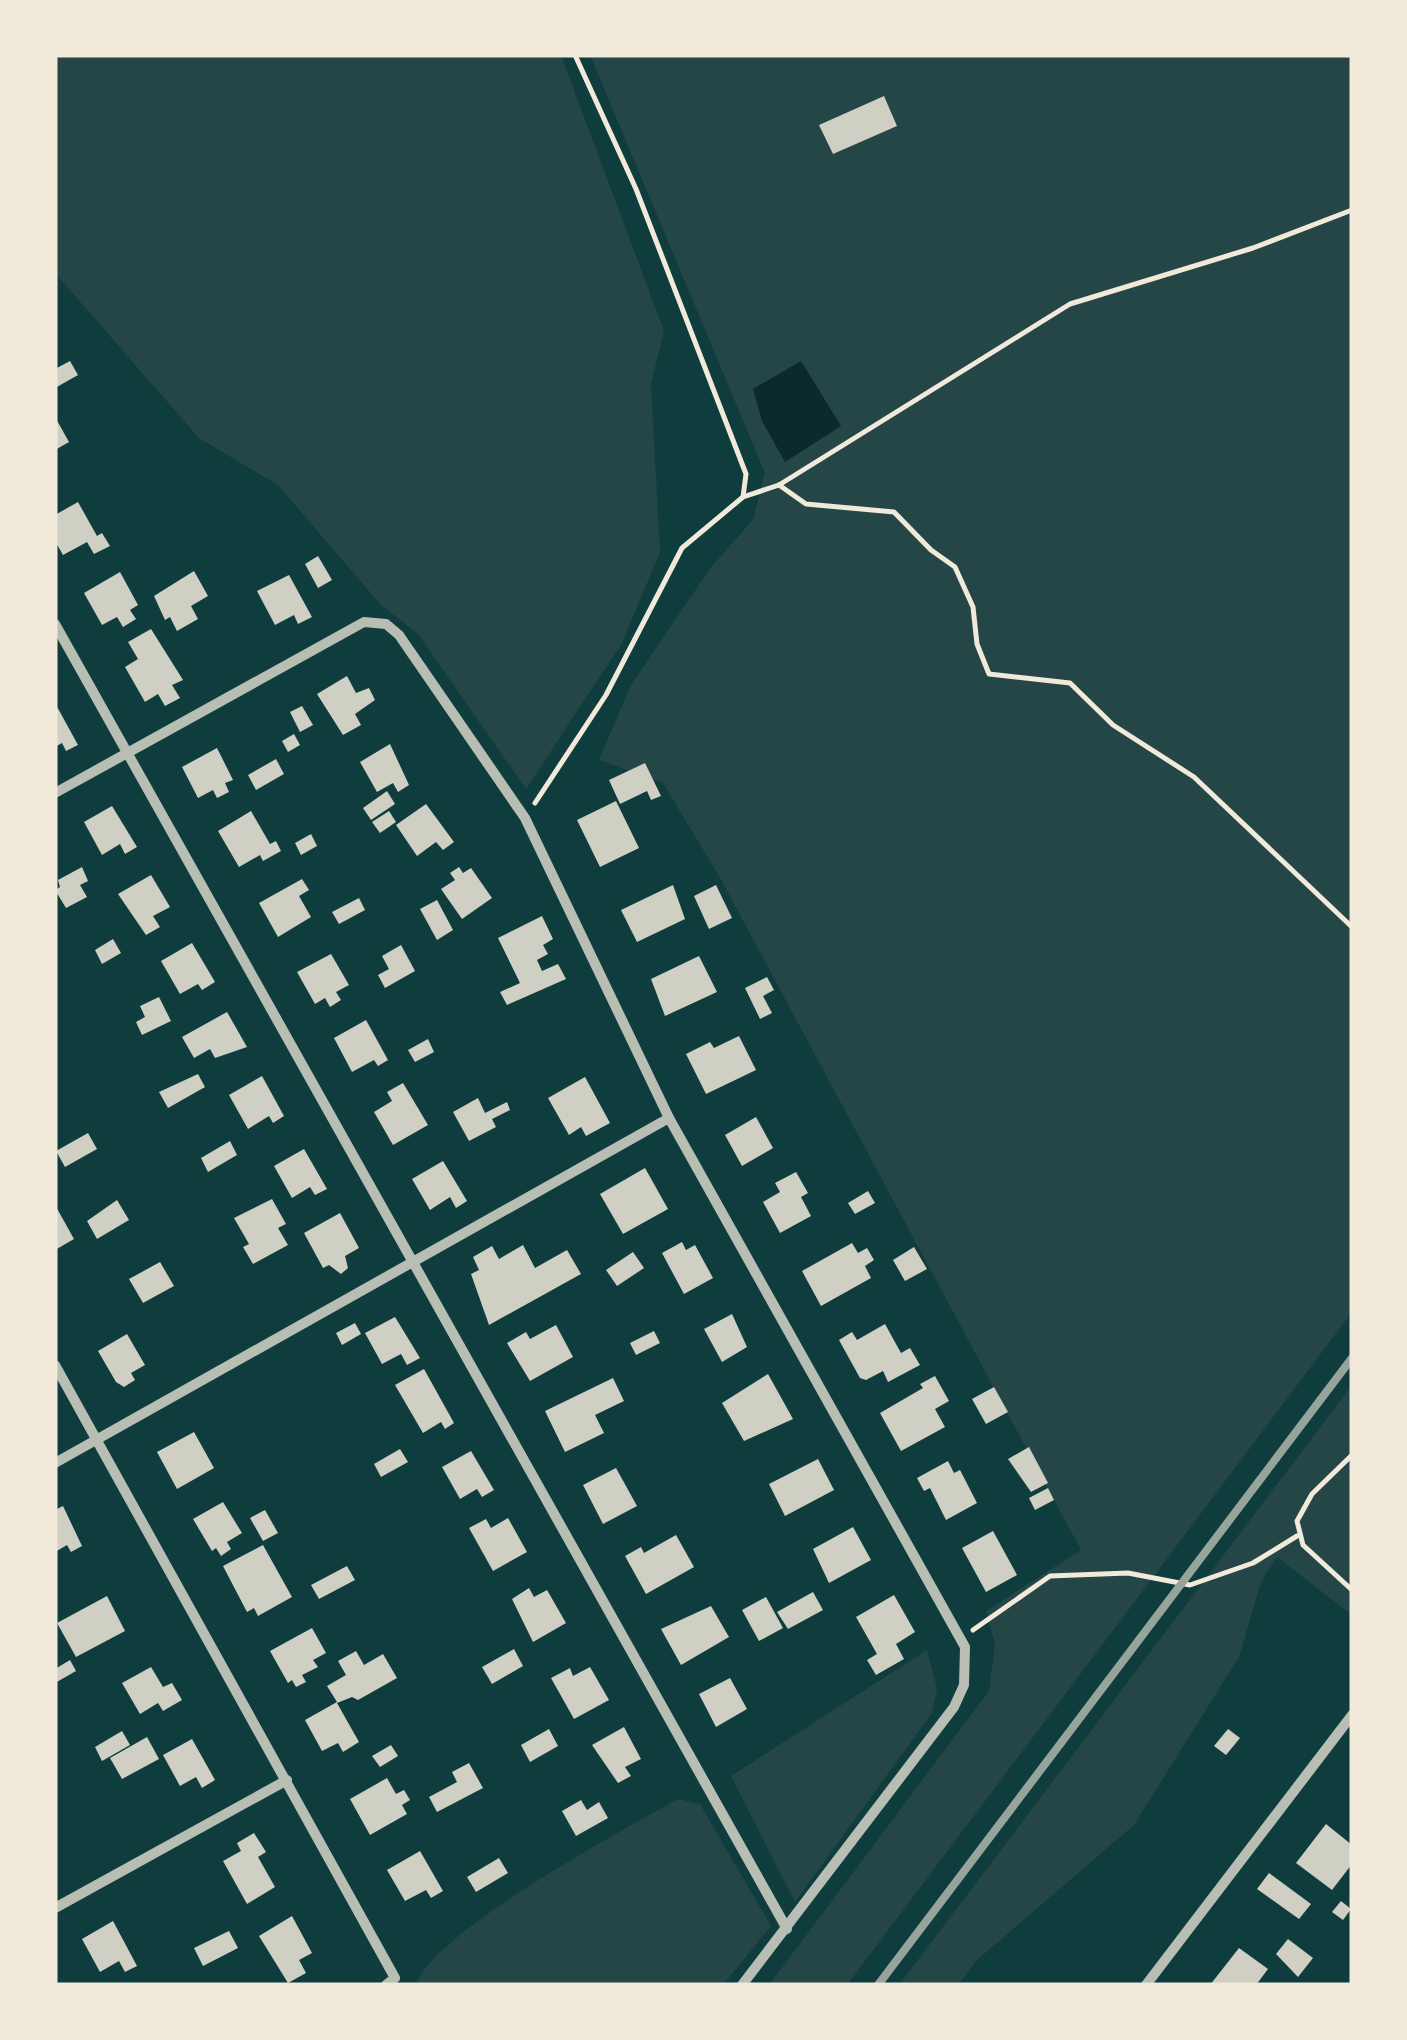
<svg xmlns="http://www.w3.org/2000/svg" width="1407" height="2040" viewBox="0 0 1407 2040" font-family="Poppins,sans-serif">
	<rect width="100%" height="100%" fill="#0f3d3e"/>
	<g fill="#244646">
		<path d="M55,55H561L664,331L651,384L660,552L622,643L526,789L418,634L381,605L278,485L199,438L55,273Z"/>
		<path d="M590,55H1352V1312L847,1985H769L989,1691L995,1644L986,1611L1081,1550L719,876L663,783L599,760L631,685L711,567L753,520L765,473Z"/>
		<path d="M1352,1385V1615L1277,1557L1261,1582L1239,1657L1134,1825L977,1960L958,1985H899Z"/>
		<path d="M927,1650L937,1689L932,1713L795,1902L731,1776Z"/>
		<path d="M678,1799L700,1804L771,1926L723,1985H416C433,1932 623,1830 678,1799Z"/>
	</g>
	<path fill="#0a2a2b" d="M801,361L841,426L785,462L762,421L753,389Z"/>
	<g fill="#cfcfc3">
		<path d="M884,96L897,126L833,154L819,125Z"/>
		<path d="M70,361L78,375L55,388V369Z"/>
		<path d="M55,417L69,442L55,450Z"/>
		<path d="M78,502L97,536L102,533L110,546L94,554L87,542L63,555L55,541V515Z"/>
		<path d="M318,556L332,580L318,588L305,564Z"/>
		<path d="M194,571L208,596L191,606L198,619L177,631L170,617L165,620L154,596Z"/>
		<path d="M120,572L138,605L130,610L136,619L123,627L117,617L102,625L84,593Z"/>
		<path d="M289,575L312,617L298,624L294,615L275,625L257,591Z"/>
		<path d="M151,629L183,680L172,685L180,698L165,706L158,694L145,702L125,667L138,659L128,642Z"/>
		<path d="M347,676L356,693L369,688L375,700L355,714L361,725L343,735L317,694Z"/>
		<path d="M55,703L78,745L66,751L62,743L55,747Z"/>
		<path d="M302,706L313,725L300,732L290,712Z"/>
		<path d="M294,734L300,745L288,752L282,741Z"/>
		<path d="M390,744L409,785L398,792L393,783L377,792L360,762Z"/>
		<path d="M217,748L233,780L225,783L229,792L217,798L213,790L198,798L182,767Z"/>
		<path d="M276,759L284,774L256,790L248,775Z"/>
		<path d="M645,763L661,796L651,800L647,791L620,804L609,780Z"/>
		<path d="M387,791L395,804L371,820L363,808Z"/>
		<path d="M616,801L639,848L600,867L577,820Z"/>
		<path d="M426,804L454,842L443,850L436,842L417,856L396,825Z"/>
		<path d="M112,806L137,847L125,854L120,844L102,855L84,822Z"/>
		<path d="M251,811L270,844L276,841L281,851L263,861L260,855L239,867L218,831Z"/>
		<path d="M389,811L396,822L380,833L372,822Z"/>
		<path d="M311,834L317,846L301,855L295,843Z"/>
		<path d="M82,867L88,881L80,885L87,897L66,908L55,890L60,887L58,880Z"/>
		<path d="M459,867L463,873L471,868L492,898L462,919L441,889L455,880L450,873Z"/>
		<path d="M151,875L170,907L153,916L160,927L146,935L118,894Z"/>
		<path d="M302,879L309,890L299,896L311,917L278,937L259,903Z"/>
		<path d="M673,885L685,919L637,942L621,910Z"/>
		<path d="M716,885L732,918L709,929L694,896Z"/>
		<path d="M359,898L365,910L339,924L332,912Z"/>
		<path d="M437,900L453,930L437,940L420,909Z"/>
		<path d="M542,916L553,939L543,945L548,954L537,960L542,971L558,964L566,979L507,1005L500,992L520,983L498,938Z"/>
		<path d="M113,939L121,953L102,964L95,950Z"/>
		<path d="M192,943L215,982L202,990L198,984L180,994L161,961Z"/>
		<path d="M401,945L415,971L385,988L378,975L389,969L382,956Z"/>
		<path d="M331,954L349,985L336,992L341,1000L330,1007L325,998L315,1004L297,972Z"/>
		<path d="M699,956L717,992L665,1016L651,979Z"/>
		<path d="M767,977L774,990L763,996L772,1013L760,1019L745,988Z"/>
		<path d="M159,997L171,1021L142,1035L136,1022L145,1017L140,1006Z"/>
		<path d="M227,1012L247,1047L215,1058L210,1049L194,1058L182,1037Z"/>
		<path d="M366,1020L388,1060L378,1066L374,1060L352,1072L334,1038Z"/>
		<path d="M739,1036L756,1070L706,1094L686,1054L710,1042L714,1048Z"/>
		<path d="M428,1039L434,1052L415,1062L408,1050Z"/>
		<path d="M198,1074L205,1087L168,1108L159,1092Z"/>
		<path d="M262,1076L284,1116L273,1123L269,1116L248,1129L229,1095Z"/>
		<path d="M585,1077L610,1123L586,1136L581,1127L569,1135L548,1098Z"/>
		<path d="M403,1083L428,1125L393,1145L374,1112L392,1101L387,1092Z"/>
		<path d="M478,1098L485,1113L507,1102L510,1110L492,1119L496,1127L469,1141L453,1112Z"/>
		<path d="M756,1117L773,1148L742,1166L725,1135Z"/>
		<path d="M88,1133L97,1149L65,1167L56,1151Z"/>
		<path d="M230,1141L237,1155L208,1172L201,1158Z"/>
		<path d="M304,1149L327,1189L315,1195L310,1187L292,1198L274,1166Z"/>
		<path d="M443,1161L467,1201L456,1208L450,1197L430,1210L412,1179Z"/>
		<path d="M645,1168L668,1209L623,1234L600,1194Z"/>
		<path d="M796,1172L808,1193L801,1197L811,1216L780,1233L763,1202L780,1192L775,1183Z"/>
		<path d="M868,1191L875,1203L855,1214L848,1203Z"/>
		<path d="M272,1199L286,1224L278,1228L288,1245L253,1264L243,1247L249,1244L234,1218Z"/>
		<path d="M117,1200L129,1220L97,1239L87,1221Z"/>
		<path d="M55,1205L74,1239L55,1250Z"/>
		<path d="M340,1213L359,1248L345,1256L348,1268L341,1274L329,1265L323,1268L304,1233Z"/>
		<path d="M682,1242L686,1250L695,1245L713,1278L684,1294L662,1253Z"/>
		<path d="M852,1243L858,1253L867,1248L874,1260L865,1266L871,1278L821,1306L802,1271Z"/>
		<path d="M523,1245L535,1268L567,1250L581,1274L489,1325L471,1274L479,1270L473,1257L492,1246L499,1259Z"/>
		<path d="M914,1247L927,1269L905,1281L893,1260Z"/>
		<path d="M633,1252L644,1268L617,1286L606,1270Z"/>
		<path d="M160,1262L174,1286L143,1303L129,1279Z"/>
		<path d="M732,1314L747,1347L722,1362L704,1329Z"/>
		<path d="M395,1317L420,1358L407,1365L401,1354L382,1364L365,1333Z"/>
		<path d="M355,1323L361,1334L342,1345L336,1333Z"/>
		<path d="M885,1324L901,1353L910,1348L920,1365L888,1382L883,1371L866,1380L860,1378L839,1340L852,1332L857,1340Z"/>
		<path d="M556,1325L573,1357L530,1381L507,1343L526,1332L530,1339Z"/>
		<path d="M654,1331L660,1343L636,1355L630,1343Z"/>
		<path d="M127,1334L145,1365L131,1373L135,1380L124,1387L116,1382L98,1351Z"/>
		<path d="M424,1369L454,1423L445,1429L441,1422L423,1433L395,1385Z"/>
		<path d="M768,1374L793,1419L744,1441L722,1403Z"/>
		<path d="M935,1376L949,1401L935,1409L945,1427L901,1451L880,1413L923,1388L920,1384Z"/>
		<path d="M613,1378L624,1401L595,1415L604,1433L565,1452L545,1411Z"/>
		<path d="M994,1387L1008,1412L986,1424L972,1399Z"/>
		<path d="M194,1432L214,1468L177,1489L157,1452Z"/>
		<path d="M1029,1447L1048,1483L1031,1492L1008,1459Z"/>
		<path d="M400,1449L408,1462L381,1477L374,1464Z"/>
		<path d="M471,1451L494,1490L482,1497L477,1489L460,1499L442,1467Z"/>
		<path d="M818,1459L834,1490L785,1516L769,1484Z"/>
		<path d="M948,1461L954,1473L960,1470L977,1503L946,1520L930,1488L924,1491L917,1478Z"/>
		<path d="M616,1468L637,1506L603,1524L583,1485Z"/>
		<path d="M1048,1488L1054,1500L1035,1510L1029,1498Z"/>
		<path d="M223,1502L242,1533L227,1542L231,1549L221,1556L216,1548L212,1551L193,1519Z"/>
		<path d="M63,1506L82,1546L71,1552L67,1545L55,1552V1510Z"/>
		<path d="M265,1510L278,1533L263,1541L250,1518Z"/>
		<path d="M508,1518L527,1552L493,1571L469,1528L486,1519L491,1528Z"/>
		<path d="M853,1527L871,1560L829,1583L813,1549Z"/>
		<path d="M993,1531L1017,1575L986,1592L962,1548Z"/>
		<path d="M676,1535L694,1567L646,1594L625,1556L641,1547L644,1553Z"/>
		<path d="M263,1545L292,1597L258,1616L254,1608L247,1612L223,1566Z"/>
		<path d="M347,1566L355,1580L319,1599L311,1585Z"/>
		<path d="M529,1588L534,1597L547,1590L566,1623L533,1642L512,1599Z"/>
		<path d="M813,1592L823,1610L788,1629L777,1612Z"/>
		<path d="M894,1595L915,1632L896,1644L904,1659L876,1675L867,1660L877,1654L856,1617Z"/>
		<path d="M107,1596L125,1631L76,1657L57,1623Z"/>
		<path d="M766,1597L783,1628L759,1641L742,1610Z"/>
		<path d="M711,1606L729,1637L681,1665L661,1629Z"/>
		<path d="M312,1628L326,1653L313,1660L318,1667L302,1675L306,1682L296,1687L292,1680L288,1683L270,1651Z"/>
		<path d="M514,1649L523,1666L492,1684L482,1667Z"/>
		<path d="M356,1651L364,1665L383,1654L397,1678L358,1700L352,1697L337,1703L359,1742L343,1752L338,1743L322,1751L305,1720L337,1702L327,1686L346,1675L338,1661Z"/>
		<path d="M70,1660L76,1671L55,1683V1669Z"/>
		<path d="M151,1667L163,1687L172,1683L182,1700L163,1711L158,1703L140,1714L122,1683Z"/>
		<path d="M590,1667L609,1700L574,1719L551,1678L570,1668L573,1676Z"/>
		<path d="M730,1678L747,1709L716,1727L699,1694Z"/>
		<path d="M624,1727L641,1759L625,1767L631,1776L618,1783L592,1745Z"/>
		<path d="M549,1729L558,1746L530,1762L521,1745Z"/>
		<path d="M1228,1729L1240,1738L1226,1755L1214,1746Z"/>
		<path d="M122,1731L130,1745L102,1761L95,1747Z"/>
		<path d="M147,1737L159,1759L122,1779L110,1758Z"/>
		<path d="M192,1739L215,1780L202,1788L196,1777L180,1786L163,1755Z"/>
		<path d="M391,1745L398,1756L380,1767L372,1756Z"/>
		<path d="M469,1763L483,1788L437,1812L429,1797L457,1782L452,1772Z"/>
		<path d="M387,1778L396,1794L404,1790L410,1800L402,1805L407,1814L370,1835L350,1799Z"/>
		<path d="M581,1800L587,1810L599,1802L608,1818L576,1836L562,1811Z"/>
		<path d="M1326,1824L1352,1845V1864L1332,1890L1296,1863Z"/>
		<path d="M254,1833L266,1852L258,1857L275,1887L247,1904L223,1861L241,1851L237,1843Z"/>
		<path d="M420,1851L443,1891L431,1898L426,1890L405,1901L387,1870Z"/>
		<path d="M499,1858L508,1873L476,1892L467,1877Z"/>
		<path d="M1269,1873L1311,1904L1299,1919L1257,1889Z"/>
		<path d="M1341,1901L1351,1909L1343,1920L1332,1912Z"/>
		<path d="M292,1916L312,1953L299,1960L306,1973L288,1983L259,1936Z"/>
		<path d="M113,1921L137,1966L125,1972L119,1961L100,1972L82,1939Z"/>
		<path d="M229,1931L238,1948L203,1966L194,1948Z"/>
		<path d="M1288,1939L1313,1958L1298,1977L1276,1954Z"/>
		<path d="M1239,1948L1268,1969L1256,1985H1210Z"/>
	</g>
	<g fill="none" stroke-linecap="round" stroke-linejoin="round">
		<g stroke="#f1e9da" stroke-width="5">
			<path d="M779,485L806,504L894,512L931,550L955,567L973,607L977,644L989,674L1070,683L1113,725L1194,777L1352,927"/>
			<path d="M743,497L779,485L1070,304L1253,248L1352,210"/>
			<path d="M535,803L606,695L682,548L743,497L746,474L636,189L575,55"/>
			<path d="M1352,1455L1312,1494L1297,1521L1303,1545L1352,1590"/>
			<path d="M973,1630L1050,1576L1128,1573L1190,1585L1253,1563L1297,1536"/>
		</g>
		<g stroke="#b8beb3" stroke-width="10">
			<path d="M55,624L787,1929"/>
			<path d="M55,793L364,622L386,624L399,635L525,818L669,1118L965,1647L964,1685L954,1707L742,1985"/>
			<path d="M55,1365L395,1978L386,1985"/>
			<path d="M55,1463L669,1118"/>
			<path d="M55,1908L287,1780"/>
			<path d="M1146,1985L1352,1715"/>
		</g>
		<path stroke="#97a49c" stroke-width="8" d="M878,1985L1352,1358"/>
	</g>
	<rect width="1407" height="2040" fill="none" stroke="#f1e9da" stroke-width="115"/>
</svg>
